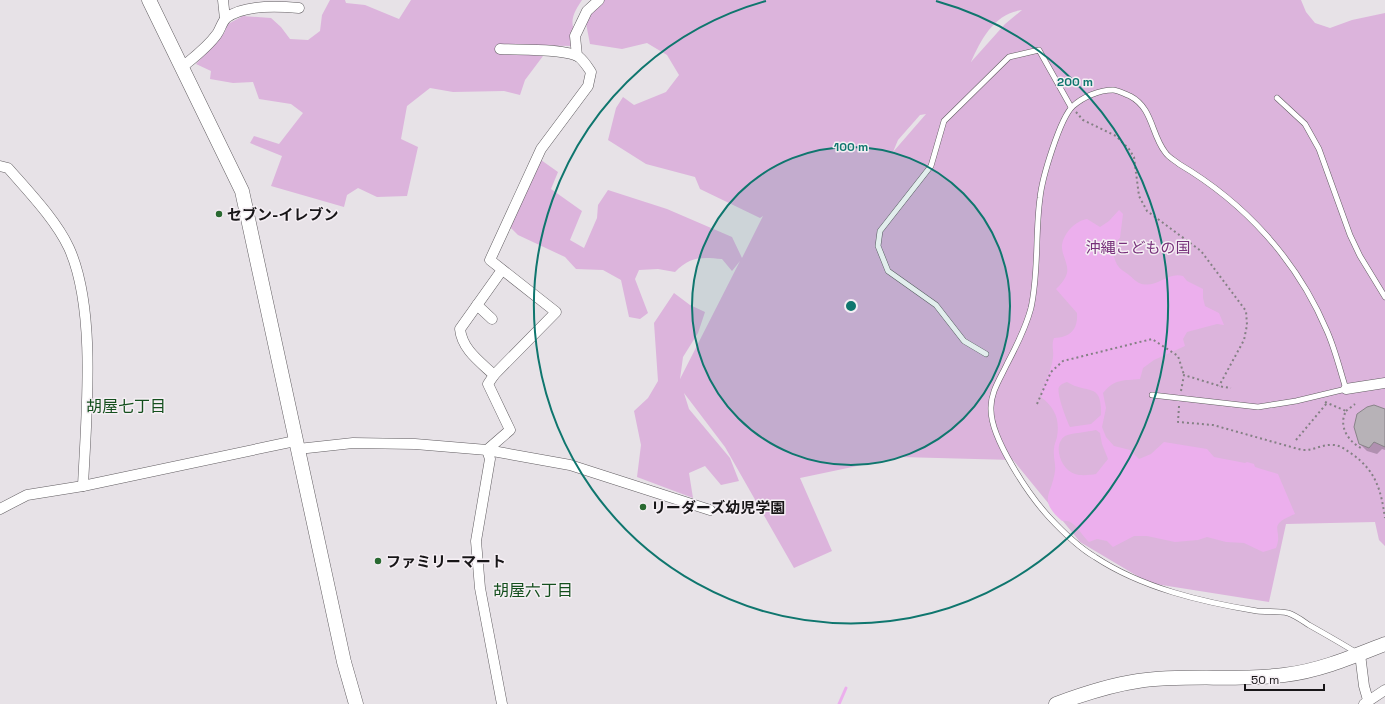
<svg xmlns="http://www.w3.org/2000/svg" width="1385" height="704" viewBox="0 0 1385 704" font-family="'Space Grotesk','Noto Sans JP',sans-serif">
	<rect width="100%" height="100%" fill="#e7e2e7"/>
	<g fill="#dcb4dc" fill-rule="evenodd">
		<path d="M330,0H345L346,3L365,5L399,19L411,0H582C568,21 572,23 578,46L496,45L498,52L543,56L525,80L520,95L504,91L453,92L430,88L407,106L401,139L418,147L407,196L377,197L358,188L347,195L344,207L271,186L282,156L250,143L254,136L279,144L303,113L291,104L259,99L253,82L233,83L210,79L211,71L196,64L224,33L228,24L243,16L271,18L281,27L290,39L308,40L320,31L322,15Z"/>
		<path d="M597,0H1301L1306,12L1315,23L1330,28L1352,20L1385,13V546L1379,540L1375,522L1286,524L1269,602L1149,583L1080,542L1013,460L900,457L800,478L832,551L794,568L725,447L684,393L689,409L730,458L739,481L721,485L705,466L689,473L693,498L637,477L641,445L634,411L648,398L658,381L654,323L674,293L690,305L705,312L698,333L683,357L680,379L740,261L732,271L722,259C702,257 690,256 675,272L658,269L639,270L635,279L648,313L640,319L629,317L621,280L603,270L576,269L565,257L518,235L509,226L541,160L558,172L551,189L582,211L570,240L584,248L597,218L598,205L608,190L667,209L732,237L742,258L763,216L760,218L700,189L695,177L646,164L608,140L616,108L623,97L634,105L666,92L679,75L667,55L647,43L622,49L590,44L584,13ZM1022,10L1005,24L971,62C981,39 995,13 1022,10ZM926,114L893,152L898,140L920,115Z"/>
	</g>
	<path fill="#ecafed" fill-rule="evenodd" d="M1119,210L1123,214L1120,238C1115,242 1111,251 1114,257C1118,269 1120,268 1129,275C1133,278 1135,281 1139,283C1156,290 1167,271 1183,276L1187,281L1203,289V298L1205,306L1219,313L1224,325L1217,324L1187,332L1183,339L1185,346L1154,360L1143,368L1140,379C1124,381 1115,378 1103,393L1106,408L1102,427L1106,437L1114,446L1130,450L1139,459L1151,454L1164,442L1207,449L1214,457L1245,463L1247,462L1254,464L1255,467L1278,474L1295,514C1265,526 1284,529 1276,548L1263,552L1244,543L1226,542L1207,537L1198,540L1175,542L1147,536H1134L1113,547L1107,541L1097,539L1089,542C1080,534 1075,519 1062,521C1037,499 1052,495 1055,471C1056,464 1053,457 1054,449C1054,445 1056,441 1057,437C1060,419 1055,408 1041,397C1042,383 1052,372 1053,357C1054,350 1051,346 1054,338C1071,337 1078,329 1077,313L1056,289C1061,284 1065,280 1067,273C1069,264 1061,254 1062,245C1064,233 1075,221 1087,219L1100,227L1109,221ZM1067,382C1088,395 1102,381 1101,415L1091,424L1070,427C1067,421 1056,393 1059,387C1061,384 1064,383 1067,382ZM1096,430L1100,433L1102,444L1108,459L1096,474C1090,475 1081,476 1075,474C1061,470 1052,445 1065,436C1071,433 1088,432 1096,430Z"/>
	<path fill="#0003" d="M1385,411V450L1382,449L1377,454L1367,451L1360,444Z"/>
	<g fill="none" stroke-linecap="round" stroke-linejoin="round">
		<path stroke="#ecafed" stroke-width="3" d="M839,704L846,688"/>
	</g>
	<path fill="#b7b2b7" stroke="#888388" d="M1374,405L1385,409V447L1374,442L1369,448L1359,444L1354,427L1357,414L1367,407Z"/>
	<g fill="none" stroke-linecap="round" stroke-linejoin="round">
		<defs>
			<g id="lane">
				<path d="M1277,98L1305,124L1319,149L1350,235L1360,256L1385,297"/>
				<path d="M986,354L964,341L936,305L888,271L878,246L880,231L931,166L944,121L1009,57L1039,50L1071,107"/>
				<path d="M1152,395L1258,407L1296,401L1346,389C1340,370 1335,349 1327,331C1297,260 1245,203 1179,164C1174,160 1168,157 1165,152C1151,134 1153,108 1130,96C1124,94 1118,90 1113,90C1099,90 1083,97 1073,106C1060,118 1042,178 1040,198C1035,234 1039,271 1031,308C1026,327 1016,347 1007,364C1000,379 990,393 991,410C991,439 1029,495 1049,517C1062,531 1078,547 1095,557C1142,588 1202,602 1257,611C1267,612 1278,611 1288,613C1295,615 1303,621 1309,625C1325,634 1341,643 1357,653"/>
			</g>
			<g id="street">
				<path d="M223,0L225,19"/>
				<path d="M577,56L575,36L587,11L599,0"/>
				<path d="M181,68C193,58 207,48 217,34C220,30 222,22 226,18C243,5 278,6 299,8"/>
				<path d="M0,166L8,168C28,191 56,220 69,248C97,310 86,418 83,486"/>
				<path d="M477,305L492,319"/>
				<path d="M494,375C479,361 462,349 460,329L502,270"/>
				<path d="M1346,389L1385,383"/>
				<path d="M298,449L353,443L415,444L487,450L570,465L710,510"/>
				<path d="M487,450L510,430L488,384L494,375L556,312L490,260L541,149L588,86L591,72C587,66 584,61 579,57C566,48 518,50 500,49"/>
				<path d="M487,450L490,459L476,541L480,588L502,704"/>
				<path d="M0,509L27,495L83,486L295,441"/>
				<path d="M1360,654L1364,686L1368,700"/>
				<path d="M1364,704L1385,690"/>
			</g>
			<g id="secondary">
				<path d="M149,0L242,191L344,662L356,704"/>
				<path d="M1056,704C1083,694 1110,685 1138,681C1186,674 1235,681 1284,675C1319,671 1352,657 1385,644"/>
			</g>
		</defs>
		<use href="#lane" stroke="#615d61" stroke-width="6"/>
		<use href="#street" stroke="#615d61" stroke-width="11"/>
		<use href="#secondary" stroke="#615d61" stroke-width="15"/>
		<g stroke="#848084" stroke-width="2" stroke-dasharray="2 3" stroke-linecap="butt">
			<path d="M1076,112L1083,120L1116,136L1129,149L1134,157L1139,196L1147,211L1201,251L1246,311L1247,325L1244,340L1219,386"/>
			<path d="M1181,391L1184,375L1223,387L1231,388"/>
			<path d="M1325,402L1346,411C1338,426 1348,442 1363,449"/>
			<path d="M1037,404L1051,372L1063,361L1152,339L1178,356L1184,375"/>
			<path d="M1179,406L1178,422L1213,425L1302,450C1313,451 1322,444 1333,445C1340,445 1346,450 1352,454C1376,471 1381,490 1385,518"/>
			<path d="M1346,411L1355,404"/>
			<path d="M1296,440L1327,403"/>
		</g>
		<use href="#lane" stroke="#fff" stroke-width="5"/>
		<use href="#street" stroke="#fff" stroke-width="10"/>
		<use href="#secondary" stroke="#fff" stroke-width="14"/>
	</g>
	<circle cx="851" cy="306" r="159" fill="#0f766e" fill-opacity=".12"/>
	<g fill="none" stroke="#0f766e" stroke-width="2">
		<circle cx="851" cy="306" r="159"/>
		<path d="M936 1A317 317 0 1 1 766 1"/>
	</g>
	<g fill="#296931" stroke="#f5eff4" stroke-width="1.5">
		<circle cx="219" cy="214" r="4"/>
		<circle cx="643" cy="507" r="4"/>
		<circle cx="378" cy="561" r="4"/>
	</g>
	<g text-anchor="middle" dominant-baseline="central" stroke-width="3" stroke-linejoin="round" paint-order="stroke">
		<g font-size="15" font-weight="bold" fill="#181618" stroke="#f5eff4" text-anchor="start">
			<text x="227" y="214">セブン-イレブン</text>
			<text x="651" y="507">リーダーズ幼児学園</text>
			<text x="386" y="561">ファミリーマート</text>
		</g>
		<g font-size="15" fill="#77317a" stroke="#f5eff4">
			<text x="1138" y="247">沖縄こどもの国</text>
		</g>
		<g font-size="16" fill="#144f1d" stroke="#f5eff4">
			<text x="126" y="406">胡屋七丁目</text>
			<text x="533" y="590">胡屋六丁目</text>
		</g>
	</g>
	<circle cx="851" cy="306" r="6" fill="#0f766e" stroke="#f5eff4" stroke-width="2"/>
	<g font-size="12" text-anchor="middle" font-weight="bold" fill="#0f766e" stroke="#f5eff4" stroke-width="3" stroke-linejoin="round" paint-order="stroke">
		<text x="1075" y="86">200 m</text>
		<text x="851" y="151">100 m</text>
	</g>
	<path d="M1245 684v6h79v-6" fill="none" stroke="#181618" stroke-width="2"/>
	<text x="1251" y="684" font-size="12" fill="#181618" stroke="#f5eff4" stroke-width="3" paint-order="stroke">50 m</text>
</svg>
